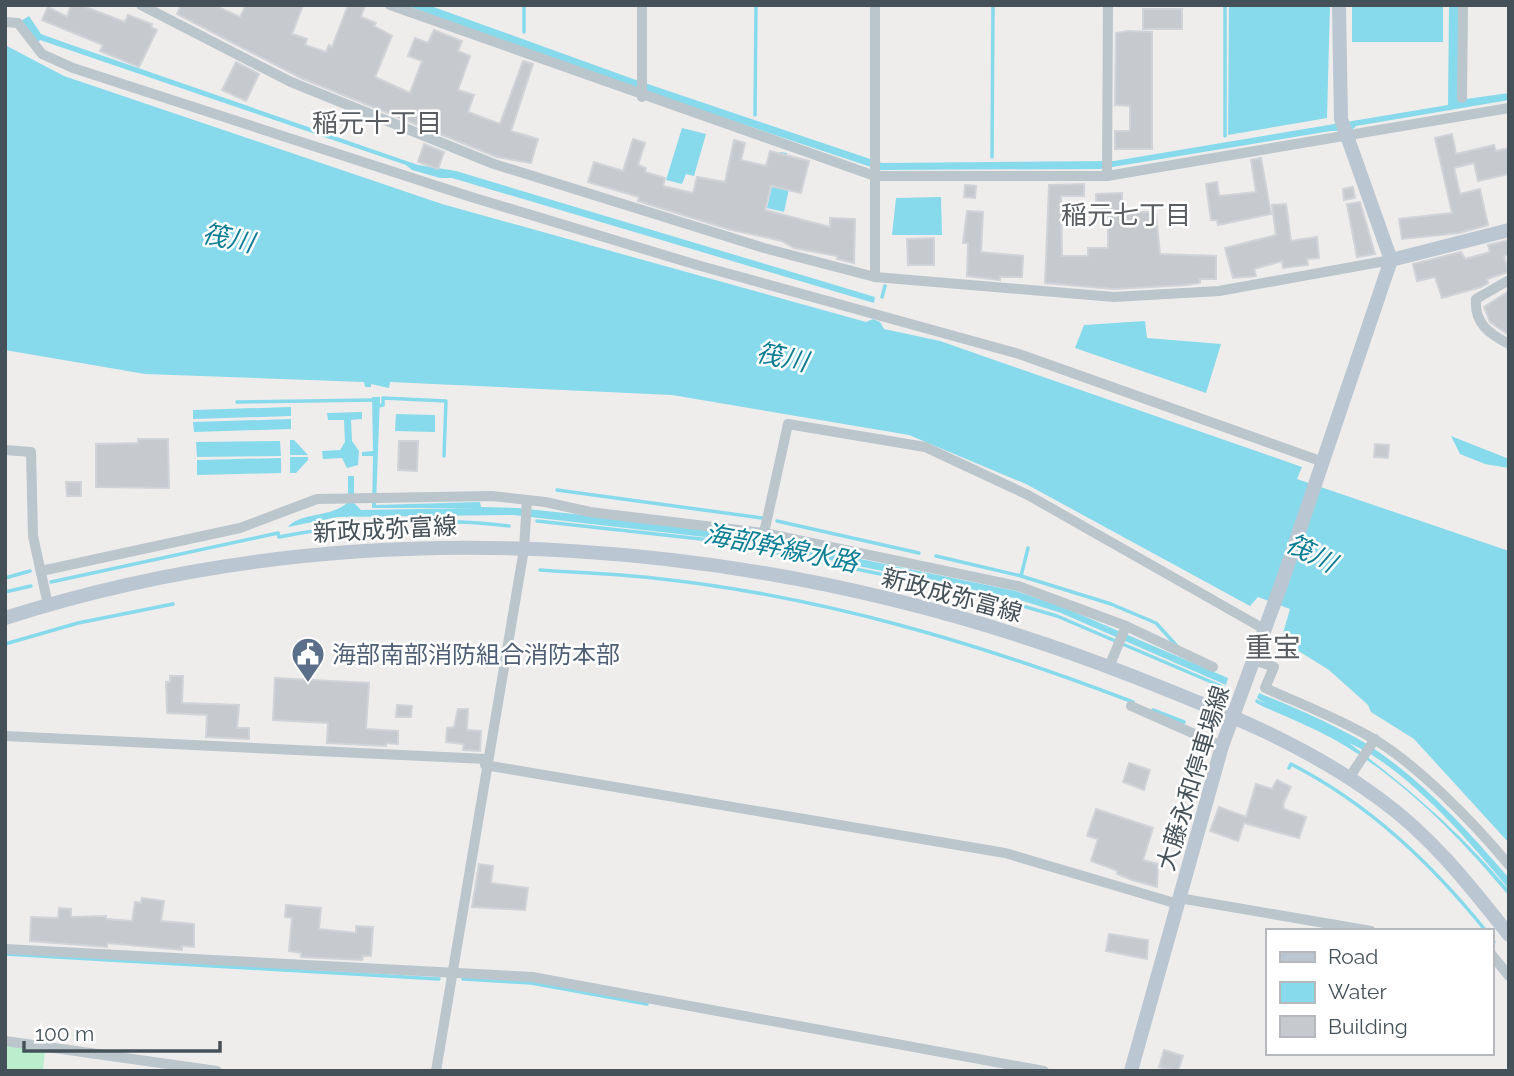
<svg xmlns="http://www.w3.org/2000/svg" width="1514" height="1076" viewBox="0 0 1514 1076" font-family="Raleway,'Noto Sans JP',sans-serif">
	<rect width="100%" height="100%" fill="#efecec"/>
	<path fill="#baeecc" d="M5,1045L45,1050L43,1071H5Z"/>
	<g fill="#87daeb">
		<path d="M405,5H428L636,80L882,163L1114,161L1448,105L1449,5H1459V100L1509,93V100L1356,126L1351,131H1331L1100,169L880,170L649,93Z"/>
		<path d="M1229,5H1330L1327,118L1228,135Z"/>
		<rect x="1352" y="5" width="91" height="37"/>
		<path d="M29,16L41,34L63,42L418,165L456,171L875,297L874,303L452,178H440L412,170L406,165L40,40L37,44L21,21Z"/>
		<path d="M5,45L64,76L442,204L866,322L873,319L880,322L884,329L940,341L1302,467L1297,479L1509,551V843L1414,739L1371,712L1368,705L1329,670L1281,640L1290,609L1258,597L1250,606L1026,484L909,435L672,395L390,382L389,388L371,384V387H365L364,382L145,374L5,350Z"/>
		<path d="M682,128L706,134L694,176L686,174L682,184L666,180Z"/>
		<path d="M780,152L787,153L780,187L789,189L784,212L767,208Z"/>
		<path d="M941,197L942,235H892L896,198Z"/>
		<path d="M1145,321L1147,338L1221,344L1206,393L1075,348L1084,325Z"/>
		<path d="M372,397H380L376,505L480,502L481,507L518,508L714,529L1016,591L1065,608L1228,678L1226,685L1061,613L1014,598L731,540L513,515L338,517L288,527C300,512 332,518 348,502V476H354V503L361,510L475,508H372L373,456H362V452L373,451Z"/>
		<path d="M291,407V416L193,419V410Z"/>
		<path d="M362,412V419L351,420L352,441L359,451L358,465L347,468L342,458L323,459L322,451L340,450L345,442L344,420H328L327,413Z"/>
		<path d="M396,414L435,415V432L395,431Z"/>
		<path d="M291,419V429L194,432L193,422Z"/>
		<path d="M1451,436L1509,459V468L1485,464L1460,454Z"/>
		<path d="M290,440H294L308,455H290Z"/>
		<path d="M280,441L281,456L197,457L196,442Z"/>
		<path d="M290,457H308V460L296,473H290Z"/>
		<path d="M281,458V473L197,475V460Z"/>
		<path d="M1259,693C1295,708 1331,723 1365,743C1420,777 1466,829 1509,878V889C1469,841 1406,767 1349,743C1411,790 1458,830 1509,890V896C1462,840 1410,786 1347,747C1320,730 1289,718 1260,705L1255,702L1256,699L1265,703L1257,698Z"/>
	</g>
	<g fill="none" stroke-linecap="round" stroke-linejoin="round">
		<g stroke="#87daeb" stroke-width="3.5">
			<path d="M1225,5V136"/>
			<path d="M524,32V5"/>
			<path d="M755,115L756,5"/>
			<path d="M992,157L993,5"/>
			<path d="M882,297L885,286"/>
			<path d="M237,402L374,400"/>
			<path d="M377,406L383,405V398L446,401L444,456"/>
			<path d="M557,490L762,518"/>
			<path d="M537,521L719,541L992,597L1057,616L1223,687"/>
			<path d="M777,521L919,553"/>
			<path d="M936,556L1021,576L1111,604L1156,623L1176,645"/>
			<path d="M540,570C581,573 622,574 662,579C824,597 981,644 1133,702"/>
			<path d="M1021,576L1028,548"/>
			<path d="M5,578L30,571"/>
			<path d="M51,582L278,533L279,537C353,523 434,517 509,526"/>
			<path d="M5,592L31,586"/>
			<path d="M5,644L78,623L173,604"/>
			<path d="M1153,710L1184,722"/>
			<path d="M1289,768L1291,764C1369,804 1431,863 1486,931"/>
			<path d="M1491,938L1494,942"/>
			<path d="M5,954L439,979"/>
			<path d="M463,979L531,983L647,1004"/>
		</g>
	</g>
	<g fill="#c6cacf" stroke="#d0d3d8" stroke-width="2">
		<path d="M71,5H80L125,22L128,15L152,24L151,27L157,30L139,67L100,51L103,45L42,20L48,7L67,17Z"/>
		<path d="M181,5H214L240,17L246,5H303L292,34L307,39L305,45L326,52L329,45L332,47L347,8L350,5H365L361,17L376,23L374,26L392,36L375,77L410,93L422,61L408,56L415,38L428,43L434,30L462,41L458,51L470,56L458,90L474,95L468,112L500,124L523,61L533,64L511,131L538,139L531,163L497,157L301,78L177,14Z"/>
		<rect x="1143" y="9" width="39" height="20"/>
		<path d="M1128,31L1152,32V149H1115V131H1130V106L1115,105L1116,33Z"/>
		<path d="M236,62L259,74L246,101L222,90Z"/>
		<path d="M1452,134L1456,154L1494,145L1496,151L1509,148V174L1478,181L1474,163L1454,168L1460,194L1480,189L1488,225L1459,233L1402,239L1399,219L1452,213L1435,138Z"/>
		<path d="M633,139L645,143L638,165L646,168L645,172L665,178L663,186L693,193L697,177L725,182L734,140L745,143L741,160L766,166L770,151L809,161L801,193L771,186L765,210L830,227V218L855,219L854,263L837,259V256L794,248L782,241L728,229L638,201L639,197L588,182L594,162L623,171Z"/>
		<path d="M424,144L444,152L438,169L418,162Z"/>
		<path d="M1261,158L1271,214L1218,225L1217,220H1211L1206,184L1217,182L1219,196L1256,192L1251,160Z"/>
		<path d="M1084,184V196H1061L1062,256H1088V248H1108V213H1096V194L1122,193V212H1151V216L1156,215L1160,254L1216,256V279H1200V283L1186,285L1114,289L1045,283L1049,185Z"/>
		<path d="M965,185L976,186L975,198L964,197Z"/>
		<path d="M1353,187L1355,198L1344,200L1343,189Z"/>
		<path d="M1360,202L1375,254L1357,257L1347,204Z"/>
		<path d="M1286,204L1291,241L1317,237L1319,258L1307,259L1308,265L1283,268L1282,261L1254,269L1256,276L1233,278L1225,248L1276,235L1272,205Z"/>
		<path d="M967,211L983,212L981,252L1023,256L1022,277H1000V280L967,276L968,243H963Z"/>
		<path d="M934,238V265H908L907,239Z"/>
		<path d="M1509,240V254L1504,256L1508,272L1487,279L1488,283L1481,287L1442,298L1435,277L1417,281L1413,264L1461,252L1465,259L1490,252L1488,245Z"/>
		<path d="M1509,291V335L1490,322L1484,307Z"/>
		<path d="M138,439H168L169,488L96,487V444L138,443Z"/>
		<path d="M399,441H418L417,471L398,470Z"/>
		<path d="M1375,444L1389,445L1388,458L1374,457Z"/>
		<path d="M66,482H81V496H67Z"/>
		<path d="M170,676H183L182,703L239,705L237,728H249V739L206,737L207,715L167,713L166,682H170Z"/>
		<path d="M275,678L369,683L366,729L398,731V744L386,743V746L327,743L328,723L273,720Z"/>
		<path d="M397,705L412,706L411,717H396Z"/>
		<path d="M458,709H468L467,730L481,731L480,751L463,750L464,744L446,742L447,728L454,727Z"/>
		<path d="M1129,763L1150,770L1144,790L1123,782Z"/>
		<path d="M1277,780L1291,787L1283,804L1284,809L1306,817L1299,838L1244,823L1238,841L1210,831L1219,807L1246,817L1256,784L1272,789Z"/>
		<path d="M1096,809L1153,828L1143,860L1158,864L1157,887L1132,880L1117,874L1118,871L1091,861L1098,839L1087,836Z"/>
		<path d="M479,864L493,866L491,883L528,888L525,910L472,907Z"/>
		<path d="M142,898L164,901L161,921L194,924V947L182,946V950L107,943V947L30,941L31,917L58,918L59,908L71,909V917L106,916V919L132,921L135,902L141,903Z"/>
		<path d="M286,905L321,908L319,929L356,933V926L373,927L371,956H363L362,960L301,957V953L289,951L292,918L285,917Z"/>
		<path d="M1109,934L1148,940L1147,959L1106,951Z"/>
		<path d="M1164,1050L1183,1056L1178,1071L1159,1067Z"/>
	</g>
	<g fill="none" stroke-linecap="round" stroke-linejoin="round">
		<g stroke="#bac5cc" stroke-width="10">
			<path d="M141,5L291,82L494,164L764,248L875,277L1114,297L1219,291L1391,260"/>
			<path d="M390,5L875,176H1107L1509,108"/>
			<path d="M875,5V277"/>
			<path d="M5,22L18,23L42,54L73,68L468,196L697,265L1019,354L1323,462"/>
			<path d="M642,97V5"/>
			<path d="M1462,98L1463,5"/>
			<path d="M1107,176L1108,5"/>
			<path d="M1509,280L1476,299C1474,323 1489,334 1509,344"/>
			<path d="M5,450L31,452L33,536L48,605"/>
			<path d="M764,533L788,424L925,447L1028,495L1264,629"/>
			<path d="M41,571L240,528L317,499L492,496L545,502L590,512L764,533L1018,586L1126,626L1109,667"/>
			<path d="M1126,626L1213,667"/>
			<path d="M1254,660L1274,667L1265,688C1301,704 1338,718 1372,738C1417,764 1475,824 1509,865"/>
			<path d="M1131,706L1222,746"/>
			<path d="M5,736L486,759"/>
			<path d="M485,765L1005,853L1178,904"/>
			<path d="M1349,778L1375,739"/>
			<path d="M1179,898L1371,931"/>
			<path d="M5,949L532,977L1044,1071"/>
			<path d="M1491,954L1509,976"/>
			<path d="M5,1041L217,1071"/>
			<path d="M436,1071L524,549L527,500"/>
		</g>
		<g stroke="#bac6d1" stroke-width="14">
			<path d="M1339,5L1341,119L1391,260"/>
			<path d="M5,618C372,501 779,537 1135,677C1221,711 1306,744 1381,800C1432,837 1470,886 1509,935"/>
			<path d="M1131,1071L1222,746L1282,582L1391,260L1509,230"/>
		</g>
	</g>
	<defs>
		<symbol id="civic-pin" viewBox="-11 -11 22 30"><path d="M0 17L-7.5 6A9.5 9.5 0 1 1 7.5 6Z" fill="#5c6f8a" stroke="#fff"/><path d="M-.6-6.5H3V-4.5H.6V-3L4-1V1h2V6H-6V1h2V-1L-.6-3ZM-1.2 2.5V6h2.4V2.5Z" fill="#fff"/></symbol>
	</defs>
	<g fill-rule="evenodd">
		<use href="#civic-pin" x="289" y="635" width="38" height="52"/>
	</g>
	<g text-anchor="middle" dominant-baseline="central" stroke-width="5" stroke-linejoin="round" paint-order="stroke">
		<g font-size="24" fill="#455159" stroke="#fff">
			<text transform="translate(385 529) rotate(-3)">新政成弥富線</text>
			<text transform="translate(952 595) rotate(15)">新政成弥富線</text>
			<text transform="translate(1193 778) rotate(-73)">大藤永和停車場線</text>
		</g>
		<g font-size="24" fill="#4e5e75" stroke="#fff" text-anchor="start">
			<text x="332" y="654">海部南部消防組合消防本部</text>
		</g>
		<g font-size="26" fill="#595d61" stroke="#fff">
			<text x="377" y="123">稲元十丁目</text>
			<text x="1126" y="215">稲元七丁目</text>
		</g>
		<g font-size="26" font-style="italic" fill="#0d7f95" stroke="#fff">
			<text transform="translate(228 238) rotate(12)">筏川</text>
			<text transform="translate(782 357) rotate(12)">筏川</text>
			<text transform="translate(781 548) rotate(11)">海部幹線水路</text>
			<text transform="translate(1311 553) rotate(27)">筏川</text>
		</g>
		<g font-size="28" fill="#595d61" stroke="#fff">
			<text x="1273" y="647">重宝</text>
		</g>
	</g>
	<rect width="1514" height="1076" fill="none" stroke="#455159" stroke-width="14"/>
	<rect x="1266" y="929" width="228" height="126" fill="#ffffff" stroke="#b5b9bd" stroke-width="2"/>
	<rect x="1280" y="952" width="35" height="10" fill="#bac6d1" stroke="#b5b9bd" stroke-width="2"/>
	<text x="1328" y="964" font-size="21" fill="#455159">Road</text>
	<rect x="1280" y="982" width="35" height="21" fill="#87daeb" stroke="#b5b9bd" stroke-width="2"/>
	<text x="1328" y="999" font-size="21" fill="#455159">Water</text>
	<rect x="1280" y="1016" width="35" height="21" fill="#c6cacf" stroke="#b5b9bd" stroke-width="2"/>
	<text x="1328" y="1034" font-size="21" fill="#455159">Building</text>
	<path d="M24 1041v10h196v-10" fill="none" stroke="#455159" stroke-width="3.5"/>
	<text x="35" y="1041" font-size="21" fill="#455159" stroke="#ffffff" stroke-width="5" paint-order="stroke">100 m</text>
</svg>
